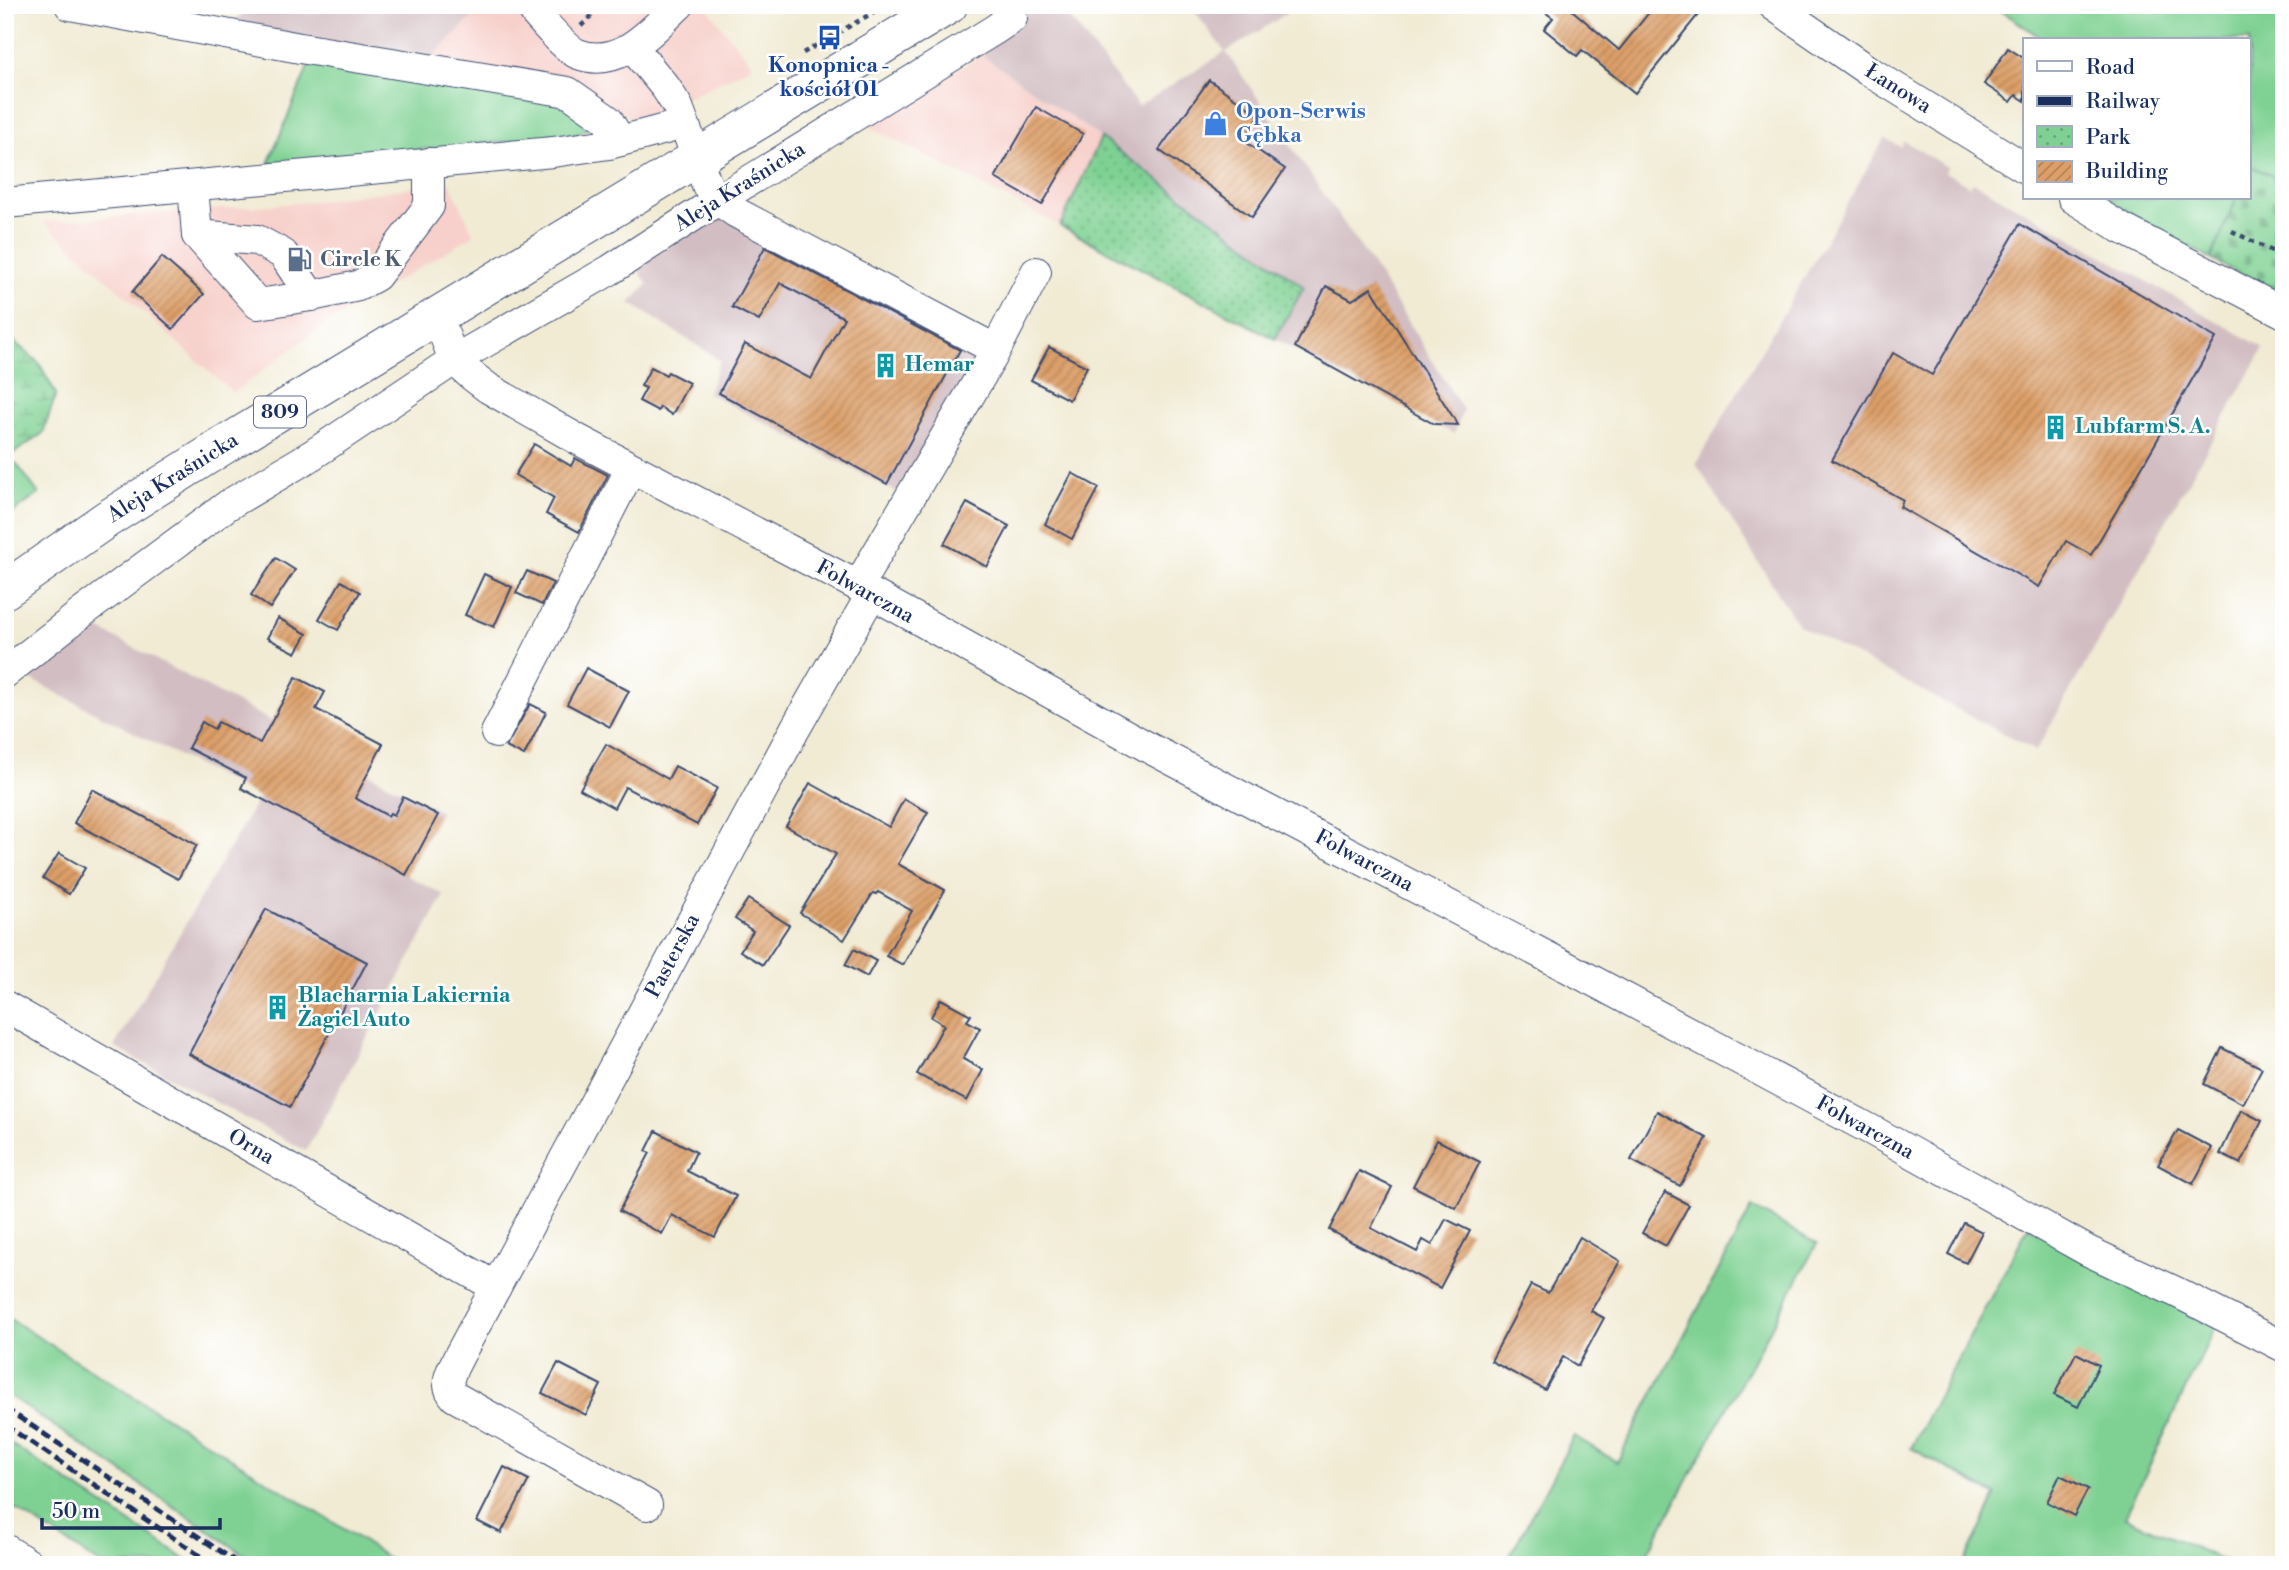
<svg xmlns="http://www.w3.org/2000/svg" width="2289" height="1570" viewBox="0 0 2289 1570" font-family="'Libre Bodoni',serif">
	<defs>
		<pattern id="wetland-marsh" width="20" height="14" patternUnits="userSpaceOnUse" patternTransform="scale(1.75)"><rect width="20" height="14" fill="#7fd193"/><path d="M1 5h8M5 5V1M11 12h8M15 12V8" fill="none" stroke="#67aa7b"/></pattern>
		<pattern id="cemetery-stones" width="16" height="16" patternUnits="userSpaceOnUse" patternTransform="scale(1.75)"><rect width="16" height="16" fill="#7fd193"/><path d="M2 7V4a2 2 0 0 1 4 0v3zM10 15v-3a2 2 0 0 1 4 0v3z" fill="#67aa7b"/></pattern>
		<pattern id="park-dots" width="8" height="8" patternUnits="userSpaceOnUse" patternTransform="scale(1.75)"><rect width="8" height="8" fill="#7fd193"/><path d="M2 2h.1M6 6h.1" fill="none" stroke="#67aa7b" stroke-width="1.8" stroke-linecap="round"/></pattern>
		<pattern id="building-hatch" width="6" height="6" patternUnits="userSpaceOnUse" patternTransform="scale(1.75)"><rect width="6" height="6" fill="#dd9f67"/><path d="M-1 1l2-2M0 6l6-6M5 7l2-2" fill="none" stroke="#b28258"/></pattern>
	</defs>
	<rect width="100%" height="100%" fill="#fff"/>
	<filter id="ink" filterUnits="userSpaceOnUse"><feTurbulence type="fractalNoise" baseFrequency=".0143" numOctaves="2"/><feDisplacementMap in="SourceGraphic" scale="14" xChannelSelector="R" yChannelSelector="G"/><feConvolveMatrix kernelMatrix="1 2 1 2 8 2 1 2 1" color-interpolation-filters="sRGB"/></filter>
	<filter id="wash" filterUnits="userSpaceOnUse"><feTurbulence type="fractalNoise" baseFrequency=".00686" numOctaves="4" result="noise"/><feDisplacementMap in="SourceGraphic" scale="28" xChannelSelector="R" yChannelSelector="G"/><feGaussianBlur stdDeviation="1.57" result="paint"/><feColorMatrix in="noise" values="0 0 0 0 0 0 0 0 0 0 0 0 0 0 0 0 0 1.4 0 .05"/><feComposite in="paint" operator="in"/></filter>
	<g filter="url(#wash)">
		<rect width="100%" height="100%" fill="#f1ebd4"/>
		<g fill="#f7d0cb">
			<path d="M485,5H705L753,66L636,122L586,88L425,64Z"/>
			<path d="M982,55L1101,138L1060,226L865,124Z"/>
			<path d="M450,182L474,235L327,323L233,393L44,222L310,202Z"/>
		</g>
		<g fill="#d2bec2">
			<path d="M251,5H485L425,64L232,24Z"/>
			<path d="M1034,5H1060L1138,106L1225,52L1190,5H1300L1226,52L1372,264L1463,410L1454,434L1275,339L1304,286L1101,138L982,55Z"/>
			<path d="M1885,138L1900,147L1904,141L1947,167L1945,172L1970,186L1973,182L2264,348L2036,751L1798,625L1696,464Z"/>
			<path d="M722,212L981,352L902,495L708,393L720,360L630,303L648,284L635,267Z"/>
			<path d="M95,627L441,812L406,875L444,895L306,1151L114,1047L259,797L28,678Z"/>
		</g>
		<g fill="#7fd193" stroke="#4d8078" stroke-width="2">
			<path d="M1993,5H2284V181L2251,166L2249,170V40H2044Z"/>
			<path d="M311,60L540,94L575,112L586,125V129L577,135L268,164Z"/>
			<path d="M2104,198H2237L2211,259Z"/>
			<path d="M5,460L16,463L39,494L5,518Z"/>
			<path d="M1752,1207L1817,1244L1641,1565H1505L1574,1436L1617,1462Z"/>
			<path d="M2028,1227L2217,1323L2125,1517L2234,1565H1963L1996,1495L1911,1448Z"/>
			<path d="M5,1316L358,1538L398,1565H260L5,1393Z"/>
			<path d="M5,1440L194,1565H102L5,1502Z"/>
		</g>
		<path fill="url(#wetland-marsh)" stroke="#4d8078" stroke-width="2" d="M5,334L39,363L56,394L43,433L11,455L5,454Z"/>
		<path fill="url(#cemetery-stones)" stroke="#4d8078" stroke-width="2" d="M2250,166L2284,181V297L2211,259L2237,198H2249Z"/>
		<path fill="url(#park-dots)" stroke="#4d8078" stroke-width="2" d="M1101,138L1304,287L1275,339L1060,226Z"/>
		<g id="blocks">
			<g fill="url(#building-hatch)">
				<path d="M1535,5H1566L1619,50L1655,5H1706L1635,93L1582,50L1577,56L1544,29L1553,18Z"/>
				<path d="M2008,48L2025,59V101L2016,95L2011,102L1984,84Z"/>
				<path d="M1209,80L1260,116L1243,140L1285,169L1252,217L1159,150Z"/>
				<path d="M1036,107L1083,134L1042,205L995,178Z"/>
				<path d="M2020,224L2216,338L2091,555L2066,541L2039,587L1900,507L1903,500L1832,460L1893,353L1932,375Z"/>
				<path d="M765,247L960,350L887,484L719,393L745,344L811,379L844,318L780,283L759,321L732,307Z"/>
				<path d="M162,257L204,294L173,329L132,292Z"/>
				<path d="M1326,286L1352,300L1371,288L1458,425L1434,424L1295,347Z"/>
				<path d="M1049,347L1087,367L1069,400L1031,380Z"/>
				<path d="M651,367L666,375L668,372L689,383L672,415L660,407L658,411L639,401L646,388L641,386Z"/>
				<path d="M534,444L571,466L575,458L608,475L579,532L546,514L554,498L515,475Z"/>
				<path d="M1072,473L1099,488L1072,539L1045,524Z"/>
				<path d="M967,503L1009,526L987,567L944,544Z"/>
				<path d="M276,558L295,570L270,608L251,595Z"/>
				<path d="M527,571L553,583L542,605L516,593Z"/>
				<path d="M484,574L512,587L494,627L465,615Z"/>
				<path d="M341,581L360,592L338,630L319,619Z"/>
				<path d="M278,618L307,634L296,653L267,638Z"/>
				<path d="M586,668L629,691L610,727L567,704Z"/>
				<path d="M296,677L325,692L316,709L383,744L355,798L388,816L390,813L394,815L403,797L438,815L406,875L241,788L246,778L188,748L202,722L214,729L218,722L260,743Z"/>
				<path d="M530,704L546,712L524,756L506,747Z"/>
				<path d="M606,744L668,779L675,766L717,788L697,825L625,787L614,808L580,789Z"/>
				<path d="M810,783L889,827L904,799L928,812L898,864L945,890L903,965L886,956L912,911L878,892L877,894L873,893L844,940L800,913L836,854L786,826Z"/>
				<path d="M92,789L197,845L178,879L74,823Z"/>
				<path d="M59,853L85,868L69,894L43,878Z"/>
				<path d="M748,899L789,925L763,965L740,951L753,931L735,919Z"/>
				<path d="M266,909L367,962L290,1107L189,1054Z"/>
				<path d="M854,949L876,961L867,977L845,965Z"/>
				<path d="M941,999L971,1015L967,1021L980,1028L963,1059L983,1070L967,1101L917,1074L944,1025L931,1017Z"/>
				<path d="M2222,1048L2262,1068L2243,1104L2204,1084Z"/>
				<path d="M2241,1110L2262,1121L2241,1164L2220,1154Z"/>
				<path d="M1657,1111L1707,1138L1680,1186L1631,1160Z"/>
				<path d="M2178,1130L2212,1148L2193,1184L2158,1165Z"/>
				<path d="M656,1131L696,1152L687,1171L736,1196L715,1237L672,1215L662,1234L619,1211L650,1153L646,1151Z"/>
				<path d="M1437,1140L1480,1162L1456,1208L1413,1186Z"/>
				<path d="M1359,1171L1392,1187L1371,1228L1417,1252L1423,1240L1432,1245L1446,1219L1470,1231L1440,1288L1329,1230Z"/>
				<path d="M1665,1192L1689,1205L1666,1246L1642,1233Z"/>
				<path d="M1964,1223L1982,1232L1966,1263L1948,1254Z"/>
				<path d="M1580,1237L1620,1261L1591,1311L1604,1318L1578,1366L1563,1357L1545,1390L1491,1361L1531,1285L1548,1293Z"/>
				<path d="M2076,1353L2099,1365L2078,1407L2054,1395Z"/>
				<path d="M558,1363L601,1385L586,1415L542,1393Z"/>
				<path d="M504,1467L529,1480L501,1533L477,1521Z"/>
				<path d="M2060,1475L2088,1489L2074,1516L2047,1502Z"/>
			</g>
		</g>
	</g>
	<g filter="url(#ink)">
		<use href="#blocks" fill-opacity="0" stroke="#3b4b70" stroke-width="2"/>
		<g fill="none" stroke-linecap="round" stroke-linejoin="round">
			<defs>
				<g id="minor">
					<path d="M70,5L300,48L568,92L608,120L620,141"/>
					<path d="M534,5L535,13C544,23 567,50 578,54C620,70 652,30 679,5"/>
					<path d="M1773,5L1867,70L2025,168"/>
					<path d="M633,48L666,88L678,107L707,185L718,200L735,212L987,345L992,357L858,586"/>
					<path d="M193,186L197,235L258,304L311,296L358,286L376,276L429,206V163"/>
					<path d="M2073,198L2121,228L2284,313"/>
					<path d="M5,203L553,152L609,144L684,124"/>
					<path d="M197,235L257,240L283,254L311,296"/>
					<path d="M437,316L454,360L471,375L488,388L577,439L858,586L1153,750L1584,976L1875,1132L2088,1251L2176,1292L2284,1347"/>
					<path d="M992,357L1036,272"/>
					<path d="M5,673L83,612L228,505L312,455L454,360L610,270L718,200L994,30L1012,18L1004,5"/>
					<path d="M496,733L631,468"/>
					<path d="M5,1006L496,1287"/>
					<path d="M647,1505L455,1397C442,1383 452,1370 460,1354L795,729L871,595"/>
					<path d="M5,1549L30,1565"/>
				</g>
				<path id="major" d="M5,590L107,519L226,444L949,5"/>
			</defs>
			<use href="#minor" stroke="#3b4b70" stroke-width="32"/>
			<use href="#major" stroke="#3b4b70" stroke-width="39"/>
			<g stroke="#3b4b70" stroke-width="4.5" stroke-dasharray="5 5" stroke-linecap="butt">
				<path d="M581,26L603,5"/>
				<path d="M803,53L886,5"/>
				<path d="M2232,231L2284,257"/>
			</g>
			<use href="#minor" stroke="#fff" stroke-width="30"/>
			<use href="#major" stroke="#fff" stroke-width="37"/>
			<g stroke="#1b2f5e" stroke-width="5" stroke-dasharray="10 5" stroke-linecap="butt">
				<path d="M5,1408L241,1565"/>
				<path d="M5,1425L214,1565"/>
			</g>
		</g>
	</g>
	<defs>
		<symbol id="bus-bare" viewBox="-9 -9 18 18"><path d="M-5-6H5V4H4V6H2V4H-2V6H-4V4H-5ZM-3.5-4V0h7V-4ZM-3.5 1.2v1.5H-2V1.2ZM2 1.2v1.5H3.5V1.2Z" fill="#1a4fb4" stroke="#fff" stroke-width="2.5" paint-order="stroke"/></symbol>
		<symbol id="shop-bare" viewBox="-9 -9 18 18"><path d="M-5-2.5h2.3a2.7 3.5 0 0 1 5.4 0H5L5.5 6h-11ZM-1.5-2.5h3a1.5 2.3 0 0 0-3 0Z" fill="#3f7fe0" stroke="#fff" stroke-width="2.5" paint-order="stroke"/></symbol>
		<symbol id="fuel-bare" viewBox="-9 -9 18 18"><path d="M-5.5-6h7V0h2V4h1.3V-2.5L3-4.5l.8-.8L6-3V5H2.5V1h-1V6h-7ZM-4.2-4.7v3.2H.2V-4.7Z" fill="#5c6f8a" stroke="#fff" stroke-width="2.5" paint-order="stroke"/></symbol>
		<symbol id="building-bare" viewBox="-9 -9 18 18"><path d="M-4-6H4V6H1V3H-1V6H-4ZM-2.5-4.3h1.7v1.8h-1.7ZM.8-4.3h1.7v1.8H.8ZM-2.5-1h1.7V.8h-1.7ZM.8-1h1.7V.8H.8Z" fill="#0f9aa8" stroke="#fff" stroke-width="2.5" paint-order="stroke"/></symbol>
	</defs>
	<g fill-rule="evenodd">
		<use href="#bus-bare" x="812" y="20" width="35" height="35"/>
		<use href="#shop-bare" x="1198" y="106" width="35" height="35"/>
		<use href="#fuel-bare" x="282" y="242" width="35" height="35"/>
		<use href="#building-bare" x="868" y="348" width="35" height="35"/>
		<use href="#building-bare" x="2038" y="410" width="35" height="35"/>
		<use href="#building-bare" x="260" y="990" width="35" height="35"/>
	</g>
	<g text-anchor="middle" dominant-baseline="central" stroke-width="5" stroke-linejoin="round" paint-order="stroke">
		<rect fill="#fff" stroke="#5f6d8e" stroke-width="2" x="254" y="396.5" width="52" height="31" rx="5"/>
		<g font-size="19" font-weight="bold" fill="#1b2f5e">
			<text x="280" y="412">809</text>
		</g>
		<g font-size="21" font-weight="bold" fill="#164399" stroke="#fff">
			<text x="829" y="66">Konopnica -<tspan x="829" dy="24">kościół 01</tspan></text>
		</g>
		<g font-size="21" fill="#1b2f5e" stroke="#fff">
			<text transform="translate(1898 89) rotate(32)">Łanowa</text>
			<text transform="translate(740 187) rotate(-32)">Aleja Kraśnicka</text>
			<text transform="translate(173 478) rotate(-32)">Aleja Kraśnicka</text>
			<text transform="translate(865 592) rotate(29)">Folwarczna</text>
			<text transform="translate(1364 861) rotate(28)">Folwarczna</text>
			<text transform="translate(673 956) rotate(-62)">Pasterska</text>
			<text transform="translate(1865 1128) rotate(29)">Folwarczna</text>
			<text transform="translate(251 1147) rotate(30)">Orna</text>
		</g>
		<g font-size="21" font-weight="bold" fill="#366cbe" stroke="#fff" text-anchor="start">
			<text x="1236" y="112">Opon-Serwis<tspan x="1236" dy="24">Gębka</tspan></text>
		</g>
		<g font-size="21" font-weight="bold" fill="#4e5e75" stroke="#fff" text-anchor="start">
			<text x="320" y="260">Circle K</text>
		</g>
		<g font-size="21" font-weight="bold" fill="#0d838f" stroke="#fff" text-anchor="start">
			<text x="905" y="365">Hemar</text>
			<text x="2075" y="427">Lubfarm S. A.</text>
			<text x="298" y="996">Blacharnia Lakiernia<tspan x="298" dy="24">Żagiel Auto</tspan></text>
		</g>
	</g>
	<rect width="2289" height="1570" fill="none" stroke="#fff" stroke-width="28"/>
	<rect x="2023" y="38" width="228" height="161" fill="#ffffff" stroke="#a4acbf" stroke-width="2"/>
	<rect x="2037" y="61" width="35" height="10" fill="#ffffff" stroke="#a4acbf" stroke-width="2"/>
	<text x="2086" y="74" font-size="21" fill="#1b2f5e">Road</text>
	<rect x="2037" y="96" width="35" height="10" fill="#1b2f5e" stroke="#a4acbf" stroke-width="2"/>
	<text x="2086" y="108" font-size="21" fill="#1b2f5e">Railway</text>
	<rect x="2037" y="126" width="35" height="21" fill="url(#park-dots)" stroke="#a4acbf" stroke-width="2"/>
	<text x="2086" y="144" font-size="21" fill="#1b2f5e">Park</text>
	<rect x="2037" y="161" width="35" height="21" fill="url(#building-hatch)" stroke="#a4acbf" stroke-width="2"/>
	<text x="2086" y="178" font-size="21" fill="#1b2f5e">Building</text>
	<path d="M42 1518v10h178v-10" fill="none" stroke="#1b2f5e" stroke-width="3.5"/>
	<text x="52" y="1518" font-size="21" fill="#1b2f5e" stroke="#ffffff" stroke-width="5" paint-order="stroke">50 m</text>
</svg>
